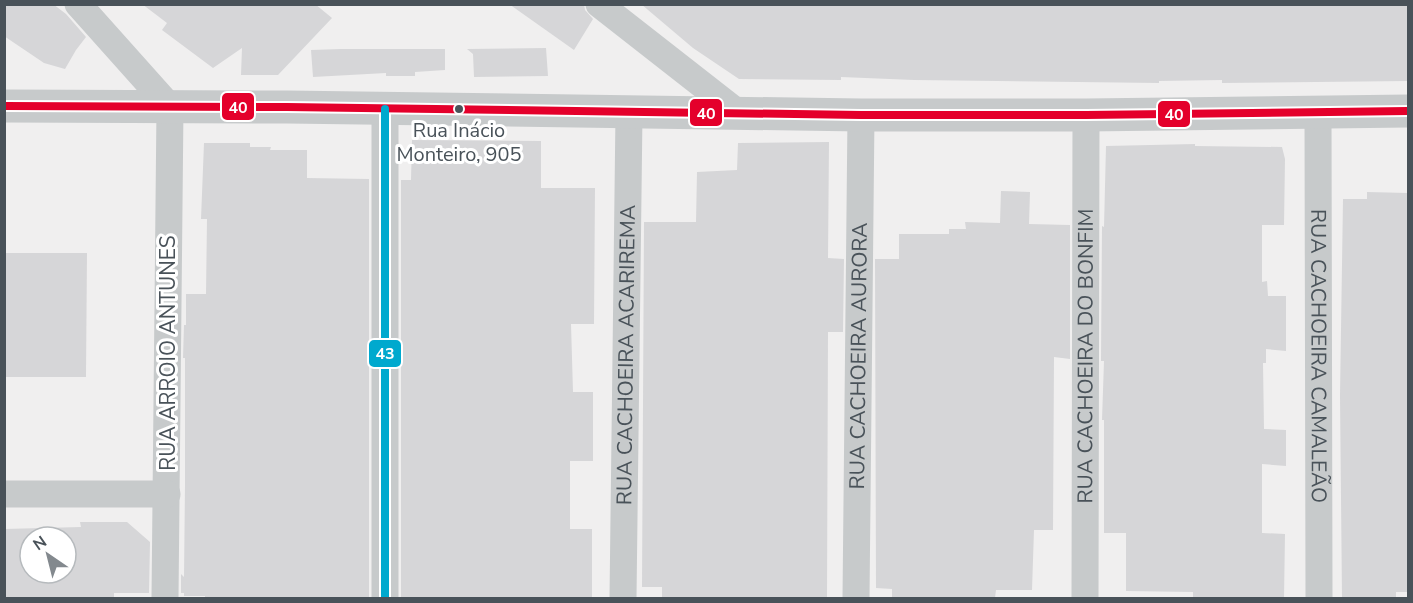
<svg xmlns="http://www.w3.org/2000/svg" width="1413" height="603" viewBox="0 0 1413 603" font-family="'Nunito Sans',sans-serif">
	<rect width="100%" height="100%" fill="#f0efef"/>
	<g fill="#d6d6d8" fill-rule="evenodd">
		<path d="M4,4H53L66,14L86,37L76,50L65,69L44,63L4,36Z"/>
		<path d="M142,4H315L332,18L278,75H241L242,48L213,68L162,30L167,23Z"/>
		<path d="M509,4H584L585,10L593,19L574,50Z"/>
		<path d="M641,4H1408V81L1222,83V80L1159,81V83L914,80L841,77V80L739,79L693,48Z"/>
		<path d="M546,48L548,76L474,77L473,54L467,49Z"/>
		<path d="M341,49H445V70L415,72V76H386V73L313,77L311,50Z"/>
		<path d="M412,140L541,141V188H595L594,324H571L573,392H593V461H570V529H592V598H401V180H411Z"/>
		<path d="M829,142L828,258L844,259L843,332H828L827,598H662V587H642L644,222H696L697,172L737,170L738,143Z"/>
		<path d="M204,143H250V147H271L270,150H307V178L369,179V598H205V596H184V593H181V574L184,577L185,485V358H183L184,325H186V294H206L207,219H201Z"/>
		<path d="M1195,144V146L1282,147L1285,159L1284,225H1262V282L1267,281L1268,296H1286V351L1266,349V363H1263L1264,429L1286,430V466L1262,464V533L1285,534L1284,598H1193V592L1126,591V533H1104V420H1102L1104,361H1101L1102,226L1104,227L1106,146Z"/>
		<path d="M1001,191L1030,192L1029,224L1070,225V359L1054,357L1053,530H1034L1032,590H996L995,598H892V589L876,588L875,259H899V234H949V229H966L965,222L1000,223Z"/>
		<path d="M1367,192L1408,193V592H1396V598H1342L1340,396L1343,199H1367Z"/>
		<path d="M4,253H87L86,377H4Z"/>
		<path d="M80,522H127L150,542L149,593H114V598H4V529L81,527ZM30,537H66V573H30Z"/>
	</g>
	<g fill="none" stroke-linecap="round" stroke-linejoin="round">
		<g stroke="#c7cacb" stroke-width="27">
			<path d="M78,4L170,107L165,598"/>
			<path d="M599,4L737,112"/>
			<path d="M385,109V598"/>
			<path id="s1" d="M1318,113L1319,598"/>
			<path d="M4,494H167"/>
			<path id="s2" d="M623,598L629,113"/>
			<path id="s3" d="M856,598L861,115"/>
			<path id="s4" d="M1085,598L1086,115"/>
		</g>
		<path stroke="#c7cacb" stroke-width="33" d="M4,106L287,107L861,115H1086L1408,111"/>
		<defs>
			<path id="bus-1" d="M4,106L287,107L861,115H1086L1408,111"/>
			<path id="bus-2" d="M385,109V598"/>
		</defs>
		<use href="#bus-1" stroke="#fff" stroke-width="12"/>
		<use href="#bus-2" stroke="#fff" stroke-width="12"/>
		<use href="#bus-1" stroke="#e4002b" stroke-width="8"/>
		<use href="#bus-2" stroke="#00a9ce" stroke-width="8"/>
	</g>
	<circle fill="#495259" stroke="#fff" stroke-width="2" cx="459" cy="109" r="5"/>
	<g text-anchor="middle" dominant-baseline="central" stroke-width="6" stroke-linejoin="round" paint-order="stroke">
		<g font-size="20" fill="#495259" stroke="#fff">
			<text x="459" y="130">Rua Inácio<tspan x="459" dy="24">Monteiro, 905</tspan></text>
		</g>
		<g font-size="21" fill="#495259" stroke="#fff">
			<text transform="translate(168 353) rotate(-90)">RUA ARROIO ANTUNES</text>
			<text stroke="none"><textPath href="#s2" startOffset="243">RUA CACHOEIRA ACARIREMA</textPath></text>
			<text stroke="none"><textPath href="#s1" startOffset="243">RUA CACHOEIRA CAMALEÃO</textPath></text>
			<text stroke="none"><textPath href="#s3" startOffset="242">RUA CACHOEIRA AURORA</textPath></text>
			<text stroke="none"><textPath href="#s4" startOffset="242">RUA CACHOEIRA DO BONFIM</textPath></text>
		</g>
	</g>
	<g stroke="#fff" stroke-width="2">
		<rect x="221" y="92" width="34" height="29" rx="6" fill="#e4002b"/>
		<rect x="689" y="98" width="34" height="29" rx="6" fill="#e4002b"/>
		<rect x="1157" y="100" width="34" height="28" rx="6" fill="#e4002b"/>
		<rect x="368" y="339" width="34" height="29" rx="6" fill="#00a9ce"/>
	</g>
	<g font-size="16" text-anchor="middle" font-weight="bold" fill="#fff">
		<text x="238" y="113">40</text>
		<text x="706" y="119">40</text>
		<text x="1174" y="120">40</text>
		<text x="385" y="359">43</text>
	</g>
	<rect width="1413" height="603" fill="none" stroke="#495259" stroke-width="12"/>
	<g transform="translate(48 555) rotate(325)"><circle r="28" fill="#ffffff" stroke="#b6babd" stroke-width="1.5"/>
	<path d="M0-4.5L10 22L0 15L-10 22Z" fill="#83898e"/>
	<text y="-9" font-size="16" font-weight="bold" text-anchor="middle" fill="#495259">N</text>
	</g>
</svg>
